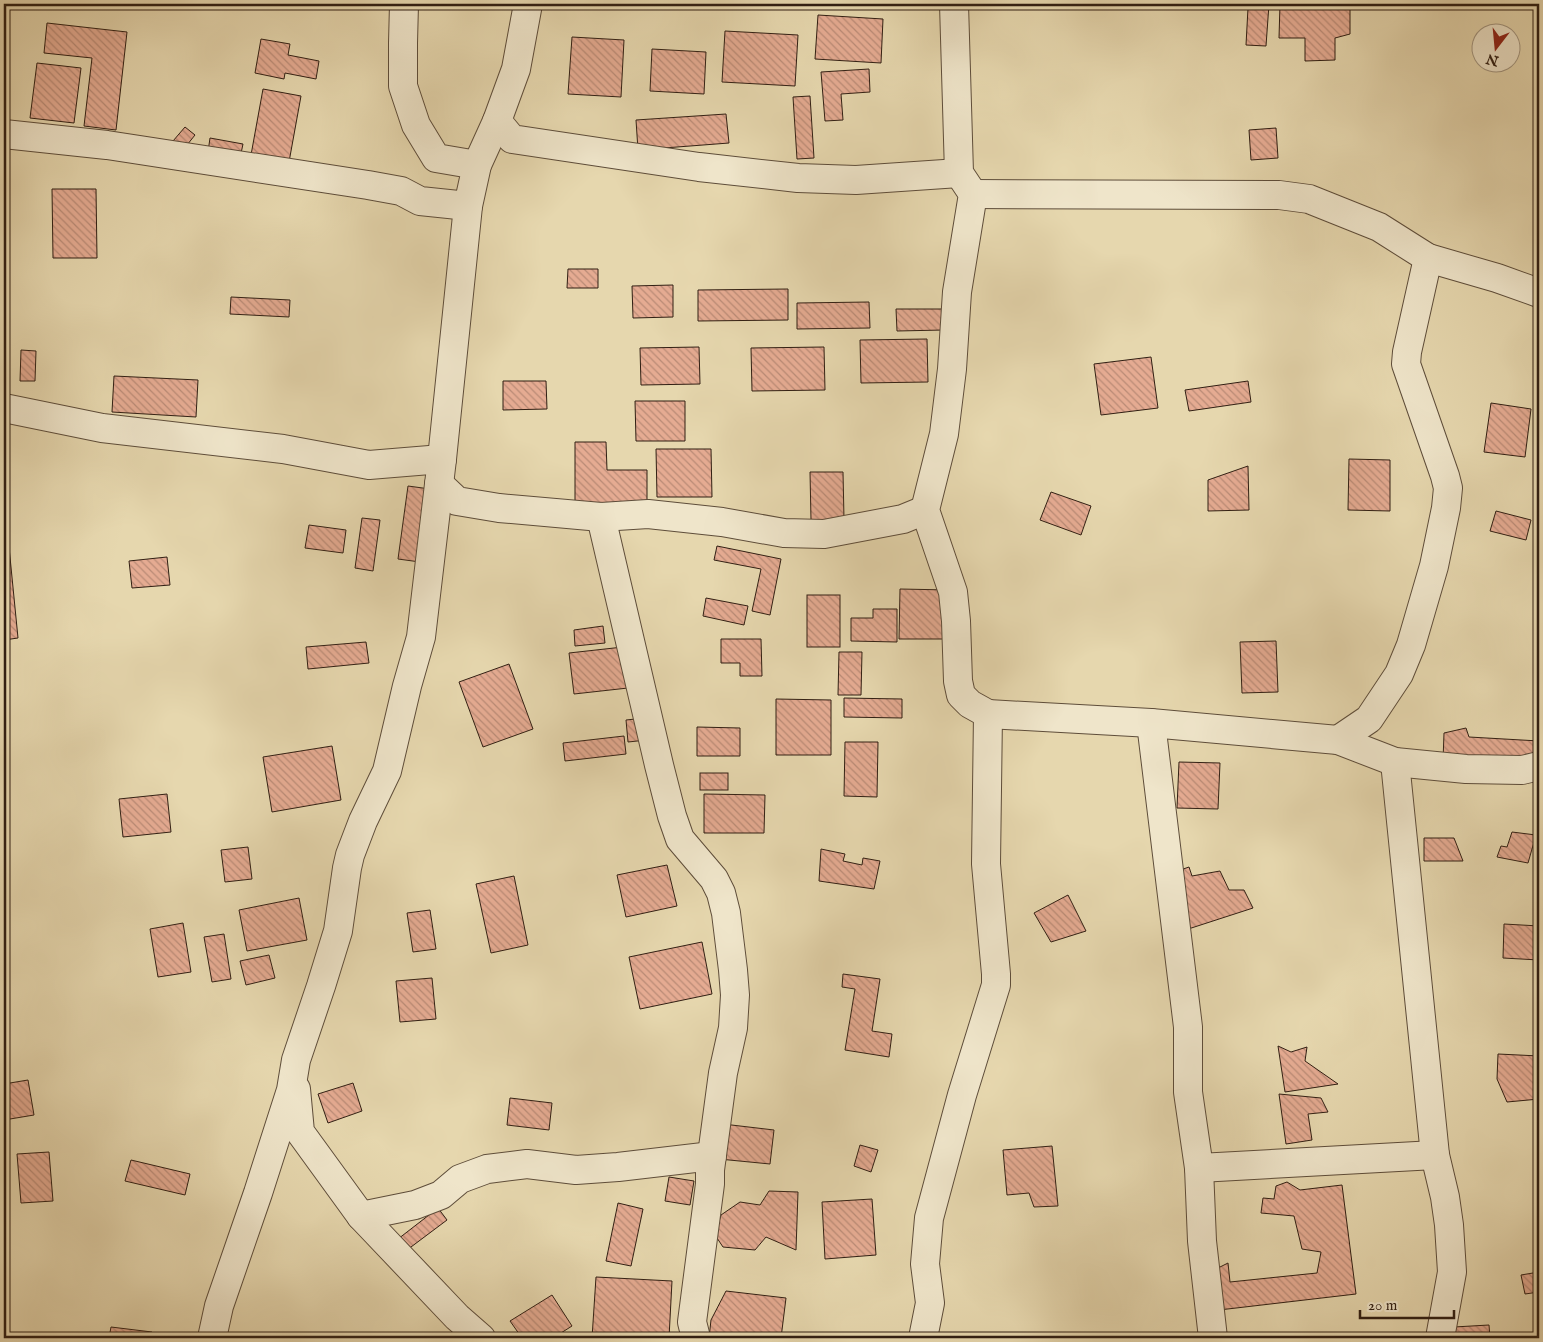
<svg xmlns="http://www.w3.org/2000/svg" width="1543" height="1342" viewBox="0 0 1543 1342" font-family="'IM FELL English',serif">
	<defs>
		<pattern id="building-back-hatch" width="6" height="6" patternUnits="userSpaceOnUse" patternTransform="scale(1.25)"><rect width="6" height="6" fill="#e5ab92"/><path d="M-1 5l2 2M0 0l6 6M5-1l2 2" fill="none" stroke="#ba8b76"/></pattern>
	</defs>
	<rect width="100%" height="100%" fill="#e6d7ae"/>
	<filter id="stains"><feTurbulence type="fractalNoise" baseFrequency=".004" numOctaves="4"/><feColorMatrix values="0 0 0 0 .2 0 0 0 0 .09 0 0 0 0 .02 0 0 0 .5 -.17"/></filter>
	<radialGradient id="worn" r=".72"><stop offset=".6" stop-color="#630" stop-opacity="0"/><stop offset="1" stop-color="#630" stop-opacity=".3"/></radialGradient>
	<g fill="url(#building-back-hatch)" stroke="#311f13">
		<path d="M1186,4H1269L1266,46L1246,45L1248,8Z"/>
		<path d="M1280,4H1350V34L1335,38V60L1305,61V38H1279Z"/>
		<path d="M818,15L883,19L881,63L815,59Z"/>
		<path d="M47,23L127,32L116,130L84,126L92,58L44,53Z"/>
		<path d="M725,31L798,35L795,86L722,82Z"/>
		<path d="M572,37L624,40L621,97L568,94Z"/>
		<path d="M261,39L290,44L288,55L319,61L316,79L285,73L284,79L255,73Z"/>
		<path d="M652,49L706,52L704,94L650,91Z"/>
		<path d="M37,63L81,68L74,123L30,118Z"/>
		<path d="M869,69L870,92L841,94L843,120L825,121L821,72Z"/>
		<path d="M263,89L301,96L289,162L251,155Z"/>
		<path d="M810,96L814,158L797,159L793,97Z"/>
		<path d="M726,114L729,143L638,150L636,120Z"/>
		<path d="M185,127L195,135L183,150L173,141Z"/>
		<path d="M1276,128L1278,158L1251,160L1249,130Z"/>
		<path d="M210,138L243,144L240,158L208,152Z"/>
		<path d="M52,189H96L97,258H53Z"/>
		<path d="M568,269H598V288H567Z"/>
		<path d="M673,285V317L633,318L632,286Z"/>
		<path d="M788,289V320L698,321V290Z"/>
		<path d="M231,297L290,300L289,317L230,314Z"/>
		<path d="M869,302L870,328L797,329V303Z"/>
		<path d="M896,309H943L944,330L897,331Z"/>
		<path d="M927,339L928,382L861,383L860,340Z"/>
		<path d="M699,347L700,384L641,385L640,348Z"/>
		<path d="M824,347L825,390L752,391L751,348Z"/>
		<path d="M21,350L36,351L35,381H20Z"/>
		<path d="M1151,357L1158,408L1101,415L1094,364Z"/>
		<path d="M114,376L198,380L196,417L112,412Z"/>
		<path d="M503,381H546L547,409L503,410Z"/>
		<path d="M1248,381L1251,402L1189,411L1185,390Z"/>
		<path d="M635,401H685V441H636Z"/>
		<path d="M1491,403L1531,409L1525,457L1484,452Z"/>
		<path d="M575,442H606L607,470H647V502L575,503Z"/>
		<path d="M656,449H711L712,497H657Z"/>
		<path d="M1349,459L1390,460V511L1348,510Z"/>
		<path d="M1248,466L1249,510L1208,511V480Z"/>
		<path d="M810,472H843L844,519L811,520Z"/>
		<path d="M408,486L430,489L420,562L398,559Z"/>
		<path d="M1051,492L1091,506L1081,535L1040,520Z"/>
		<path d="M1496,511L1531,520L1526,540L1490,531Z"/>
		<path d="M362,518L380,520L373,571L355,568Z"/>
		<path d="M309,525L346,530L343,553L305,548Z"/>
		<path d="M717,546L781,559L770,615L752,611L761,569L714,560Z"/>
		<path d="M9,547L18,638L4,640V548Z"/>
		<path d="M167,557L170,585L132,588L129,561Z"/>
		<path d="M900,589L949,590V639H899Z"/>
		<rect x="807" y="595" width="33" height="52"/>
		<path d="M706,598L748,606L744,625L703,616Z"/>
		<path d="M873,609H897V642L851,641V618H873Z"/>
		<path d="M603,626L605,643L575,646L574,630Z"/>
		<path d="M721,639H761L762,676H740V663H721Z"/>
		<path d="M1276,641L1278,692L1242,693L1240,642Z"/>
		<path d="M366,642L369,663L308,669L306,647Z"/>
		<path d="M623,647L628,688L574,694L569,653Z"/>
		<path d="M839,652H862L861,695H838Z"/>
		<path d="M509,664L533,729L483,747L459,682Z"/>
		<path d="M844,698L902,699V718L844,717Z"/>
		<path d="M776,699L831,700V755H776Z"/>
		<path d="M654,717L656,739L628,742L626,720Z"/>
		<path d="M697,727L740,728V756H697Z"/>
		<path d="M1466,728L1469,737L1539,741V766L1443,761L1444,733Z"/>
		<path d="M624,736L626,754L565,761L563,743Z"/>
		<path d="M845,742H878L877,797L844,796Z"/>
		<path d="M332,746L341,800L272,812L263,757Z"/>
		<path d="M1179,762L1220,763L1218,809L1177,808Z"/>
		<rect x="700" y="773" width="28" height="17"/>
		<path d="M167,794L171,832L123,837L119,799Z"/>
		<path d="M704,794L765,795L764,833H704Z"/>
		<path d="M1512,832L1536,835L1528,863L1497,857L1501,846L1507,847Z"/>
		<path d="M1424,838H1454L1463,861H1424Z"/>
		<path d="M248,847L252,879L225,882L221,850Z"/>
		<path d="M821,849L845,854L843,861L862,865L863,858L880,861L874,889L819,881Z"/>
		<path d="M667,865L677,906L626,917L617,875Z"/>
		<path d="M1189,867L1192,876L1220,871L1229,890H1244L1253,908L1179,932L1169,874Z"/>
		<path d="M514,876L528,945L491,953L476,884Z"/>
		<path d="M1068,895L1086,931L1051,942L1034,913Z"/>
		<path d="M299,898L307,940L247,951L239,910Z"/>
		<path d="M430,910L436,949L413,952L407,913Z"/>
		<path d="M183,923L191,972L158,977L150,929Z"/>
		<path d="M1504,924L1539,926V960L1503,958Z"/>
		<path d="M224,934L231,979L212,982L204,937Z"/>
		<path d="M702,942L712,994L640,1009L629,957Z"/>
		<path d="M269,955L275,978L246,985L240,961Z"/>
		<path d="M843,974L880,979L872,1031L892,1034L889,1057L845,1050L855,989L842,987Z"/>
		<path d="M432,978L436,1019L400,1022L396,981Z"/>
		<path d="M1278,1046L1291,1052L1307,1047L1305,1061L1338,1084L1285,1092Z"/>
		<path d="M1498,1054L1539,1056V1099L1507,1102L1497,1079Z"/>
		<path d="M28,1080L34,1115L4,1120V1084Z"/>
		<path d="M353,1083L362,1111L328,1123L318,1094Z"/>
		<path d="M1279,1094L1321,1098L1328,1112L1308,1114L1312,1140L1286,1144Z"/>
		<path d="M510,1098L552,1103L549,1130L507,1125Z"/>
		<path d="M723,1124L774,1130L770,1164L719,1159Z"/>
		<path d="M860,1145L878,1150L871,1172L854,1166Z"/>
		<path d="M1052,1146L1058,1206L1034,1207L1029,1193L1007,1195L1003,1150Z"/>
		<path d="M49,1152L53,1201L21,1203L17,1154Z"/>
		<path d="M131,1160L190,1174L185,1195L125,1181Z"/>
		<path d="M669,1177L694,1181L690,1205L665,1201Z"/>
		<path d="M1287,1182L1300,1190L1342,1185L1356,1294L1219,1310L1214,1270L1228,1263L1230,1282L1317,1273L1321,1252L1302,1249L1294,1216L1261,1213L1263,1198L1274,1199L1276,1186Z"/>
		<path d="M769,1191L798,1192L796,1250L766,1237L755,1250L723,1247L715,1235L721,1215L740,1202L760,1205Z"/>
		<path d="M872,1199L876,1255L825,1259L822,1202Z"/>
		<path d="M618,1203L643,1209L631,1266L606,1261Z"/>
		<path d="M438,1208L447,1220L407,1250L398,1239Z"/>
		<path d="M1539,1272V1292L1525,1294L1521,1275Z"/>
		<path d="M596,1277L672,1281L669,1338H592Z"/>
		<path d="M726,1291L786,1298L781,1338H709L711,1320Z"/>
		<path d="M552,1295L572,1326L553,1338H522L510,1321Z"/>
		<path d="M1489,1325L1490,1338H1454V1327Z"/>
		<path d="M111,1327L152,1332L151,1338H109Z"/>
	</g>
	<g fill="none" stroke-linecap="round" stroke-linejoin="round">
		<defs>
			<g id="minor">
				<path d="M404,4L403,43V86L416,125L436,158L477,165"/>
				<path d="M497,121L512,139L699,167L798,178L856,180L959,173"/>
				<path d="M4,134L107,145L368,185L401,191L420,201L468,206"/>
				<path d="M973,194L1279,195L1309,199L1379,227L1428,258L1497,278L1539,293"/>
				<path d="M4,408L102,428L283,449L369,465L442,459"/>
				<path d="M439,484L457,501L499,508L601,517L648,514L722,522L784,533L824,534L903,519L925,510"/>
				<path d="M601,517L659,765L672,816L680,839L714,879L721,893L726,913L733,970L735,995L733,1028L723,1073L710,1170V1184L692,1322L696,1338"/>
				<path d="M988,714L1151,723L1338,740L1395,762L1466,769L1522,770L1539,766"/>
				<path d="M1151,723L1188,1027V1092L1199,1168L1435,1155"/>
				<path d="M1338,740L1369,719L1399,674L1411,645L1434,566L1446,508L1448,488L1445,476L1406,364L1407,352L1428,258"/>
				<path d="M1395,762L1435,1155L1445,1197L1449,1225L1452,1272L1440,1338"/>
				<path d="M296,1089L300,1132L361,1216L457,1317L481,1338"/>
				<path d="M1199,1168L1202,1241L1213,1338"/>
				<path d="M361,1216L415,1205L441,1195L460,1179L487,1169L527,1164L576,1170L618,1167L712,1156"/>
				<path d="M212,1338L219,1306L258,1193L291,1090L296,1060L321,986L338,931L347,868L350,855L363,821L387,771L407,686L421,637L442,459L468,206L477,165L497,121L516,69L528,4"/>
				<path d="M923,1338L930,1303L925,1264L929,1218L962,1095L996,985V974L986,864L988,714L970,704L961,695L958,681L956,621L953,592L925,510L944,434L952,369L957,292L973,194L959,173L954,4"/>
			</g>
		</defs>
		<use href="#minor" stroke="#5e4d3a" stroke-width="30"/>
		<use href="#minor" stroke="#efe5ca" stroke-width="28"/>
	</g>
	<rect width="1543" height="1342" fill="none" stroke="#e6d7ae" stroke-width="20"/>
	<rect x="5" y="5" width="1533" height="1332" fill="none" stroke="#311f13" stroke-width="2.5"/>
	<rect x="10" y="10" width="1523" height="1322" fill="none" stroke="#311f13"/>
	<g transform="translate(1496 48) rotate(196)"><circle r="24" fill="#efe5ca" stroke="#a39681"/>
	<path d="M0-4L9 19L0 12L-9 19Z" fill="#8f2418"/>
	<text y="-8" font-size="14" font-weight="bold" text-anchor="middle" fill="#311f13">N</text>
	</g>
	<path d="M1360 1310v8h94v-8" fill="none" stroke="#311f13" stroke-width="2.5"/>
	<text x="1368" y="1310" font-size="15" fill="#311f13" stroke="#efe5ca" stroke-width="4" paint-order="stroke">20 m</text>
	<rect width="100%" height="100%" filter="url(#stains)"/>
	<rect width="100%" height="100%" fill="url(#worn)"/>
</svg>
